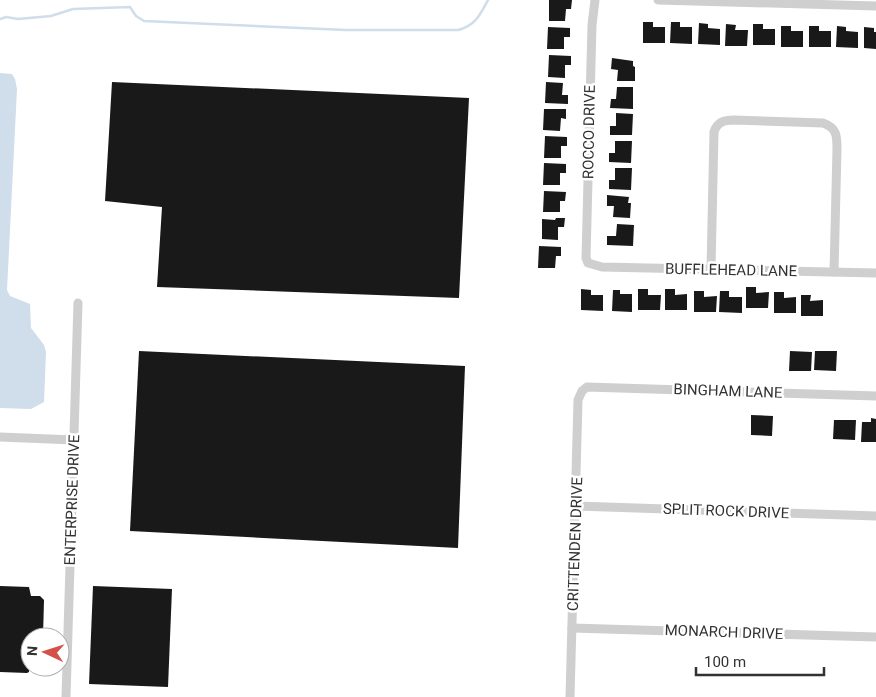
<svg xmlns="http://www.w3.org/2000/svg" width="876" height="697" viewBox="0 0 876 697" font-family="Roboto,sans-serif">
	<rect width="100%" height="100%" fill="#fff"/>
	<path fill="#d0ddea" d="M0,73L12,74L15,79L17,89L7,290L10,296L30,304L31,328L44,345L46,352L44,402L31,409L0,408Z"/>
	<g fill="none" stroke-linecap="round" stroke-linejoin="round">
		<path stroke="#d0ddea" stroke-width="2.5" d="M0,19L6,17L18,19L51,16L73,9L130,7L136,16L144,21L346,30H458C475,26 480,15 488,0"/>
	</g>
	<g fill="#191919">
		<path d="M549,0H572L571,9H566L565,21H549Z"/>
		<path d="M643,22H653V27H665V43H643Z"/>
		<path d="M671,22H680V27H692V44L670,43Z"/>
		<path d="M699,23L708,24V28L720,29V45L698,44Z"/>
		<path d="M726,24L736,25L735,30H748L747,46H725Z"/>
		<path d="M753,24H763V29H775V45H753Z"/>
		<path d="M781,26H791V31H803V47H781Z"/>
		<path d="M809,26H819V31H831V47H809Z"/>
		<path d="M837,26L846,27V31L858,32V48L836,47Z"/>
		<path d="M548,27L570,28V37H564V49H547Z"/>
		<path d="M864,27L874,28V32H876V49L864,48Z"/>
		<path d="M549,55L571,56V65H565V78L548,77Z"/>
		<path d="M612,58L633,61V66L635,67V81H617L618,70L611,69Z"/>
		<path d="M112,82L469,98L459,298L157,287L162,207L105,201Z"/>
		<path d="M546,82L563,83L562,95H568V104L545,103Z"/>
		<path d="M617,87H633V109L610,108L611,99H616Z"/>
		<path d="M544,109H566V119L561,118L560,131L543,130Z"/>
		<path d="M616,113L633,114L632,135H610V126H616Z"/>
		<path d="M545,136L567,137V146H561V158H544Z"/>
		<path d="M615,141H632L631,163L609,162V153H615Z"/>
		<path d="M544,163L566,164V173H560V185H543Z"/>
		<path d="M615,168H632L631,190L609,189V180H615Z"/>
		<path d="M544,191L566,192L565,201H560V212H543Z"/>
		<path d="M607,195L629,197L628,203H631L630,218L613,217L614,206H607Z"/>
		<path d="M556,218H565L564,227H558V240L542,239V219L555,220Z"/>
		<path d="M617,224L634,225L633,246L607,245V236H616Z"/>
		<path d="M539,246L561,247V256H556L555,268H538Z"/>
		<path d="M746,287H756V293L769,292L768,308H746Z"/>
		<path d="M581,289L591,290V295H603V311L581,310Z"/>
		<path d="M638,289H648V295H661L660,310H638Z"/>
		<path d="M665,289H675V295L687,294V310H665Z"/>
		<path d="M613,290H620V294H632V312L612,311Z"/>
		<path d="M694,291H704V297L717,296L716,312H694Z"/>
		<path d="M720,291H729V297H742V313L719,312Z"/>
		<path d="M774,292H784V298L796,297V313H774Z"/>
		<path d="M801,295H811L810,301L823,300V316H801Z"/>
		<path d="M139,351L465,366L458,548L130,531Z"/>
		<path d="M790,351L812,352L811,371H789Z"/>
		<path d="M815,351H837L836,371L814,370Z"/>
		<path d="M751,415L773,416L772,436L751,435Z"/>
		<path d="M871,418L876,419V442H861L862,422H871Z"/>
		<path d="M834,420H856L855,440L833,439Z"/>
		<path d="M0,586L29,587L31,596H40L44,600L43,637H30L29,672L27,673L0,672Z"/>
		<path d="M93,586L172,589L168,687L89,684Z"/>
	</g>
	<g fill="none" stroke-linecap="round" stroke-linejoin="round">
		<g stroke="#cfcfcf" stroke-width="9">
			<path d="M595,0L592,25L586,258L588,263L602,267L876,273"/>
			<path d="M658,0L876,6"/>
			<path d="M711,269L714,132C717,122 724,120 734,120L823,123C837,128 837,136 837,149L834,272"/>
			<path d="M0,437L74,440"/>
			<path d="M576,506L876,516"/>
			<path d="M572,628L876,637"/>
			<path d="M66,697L78,303"/>
			<path d="M570,697L578,400L582,391L587,387L876,396"/>
		</g>
	</g>
	<g text-anchor="middle" dominant-baseline="central" stroke-width="5" stroke-linejoin="round" paint-order="stroke">
		<g font-size="15" fill="#323232" stroke="#fff">
			<text transform="translate(589 132) rotate(-89)">ROCCO DRIVE</text>
			<text transform="translate(731 270) rotate(1)">BUFFLEHEAD LANE</text>
			<text transform="translate(728 391) rotate(2)">BINGHAM LANE</text>
			<text transform="translate(72 500) rotate(-88)">ENTERPRISE DRIVE</text>
			<text transform="translate(726 511) rotate(2)">SPLIT ROCK DRIVE</text>
			<text transform="translate(575 544) rotate(-88)">CRITTENDEN DRIVE</text>
			<text transform="translate(724 632) rotate(2)">MONARCH DRIVE</text>
		</g>
	</g>
	<g transform="translate(45 652) rotate(274)"><circle r="24" fill="#ffffff" stroke="#adadad"/>
	<path d="M0-4L9 19L0 12L-9 19Z" fill="#d45149"/>
	<text y="-8" font-size="14" font-weight="bold" text-anchor="middle" fill="#323232">N</text>
	</g>
	<path d="M696 667v8h128v-8" fill="none" stroke="#323232" stroke-width="2.5"/>
	<text x="704" y="667" font-size="15" fill="#323232" stroke="#ffffff" stroke-width="4" paint-order="stroke">100 m</text>
</svg>
